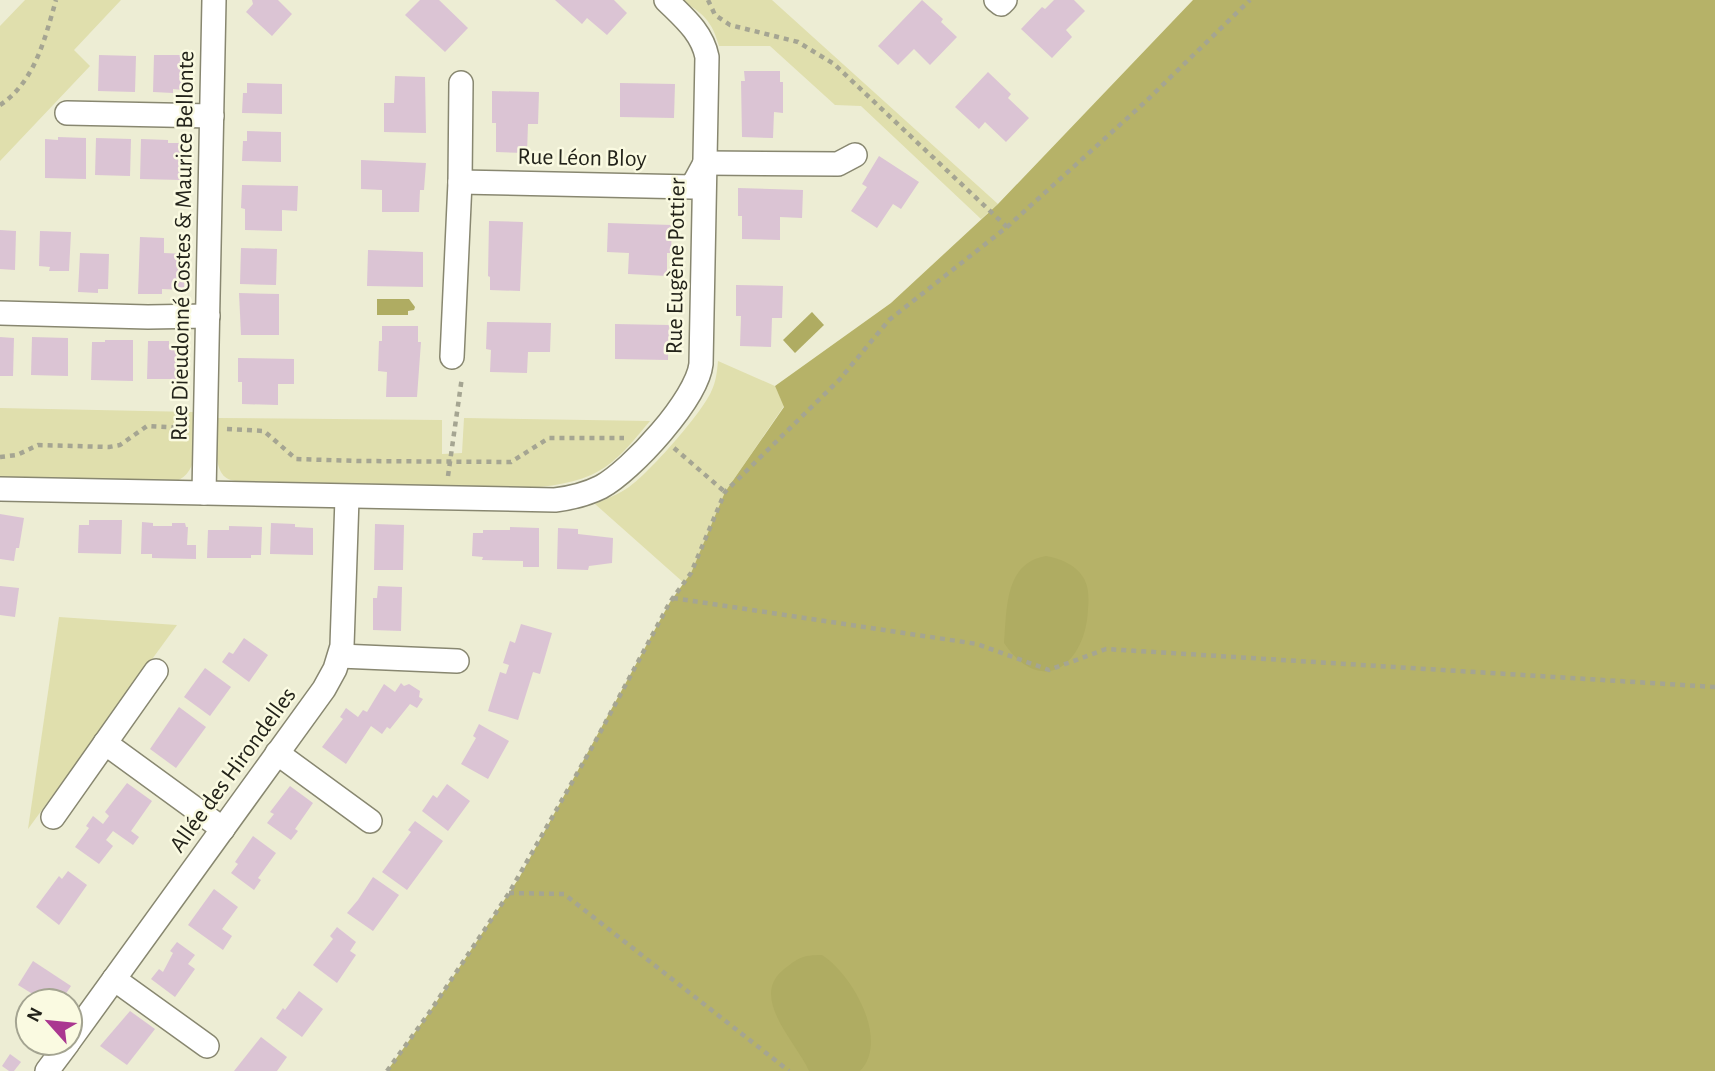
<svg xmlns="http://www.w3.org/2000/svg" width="1715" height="1071" viewBox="0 0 1715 1071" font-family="'Alegreya Sans',sans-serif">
	<rect width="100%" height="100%" fill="#ededd4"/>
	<g fill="#e0dfad">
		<path d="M25,0H121L74,50L90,66L0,161V26Z"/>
		<path d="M681,0H772L998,204L981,219L861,106L835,105L770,46H719C712,21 703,13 681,0Z"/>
		<path d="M718,361L775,386L784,406L725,492L691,573L684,583L595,504C606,499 619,494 629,487C649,473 701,414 711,392C716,382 717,372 718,361Z"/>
		<path d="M0,408L194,412C194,437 203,472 174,482L0,479Z"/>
		<path d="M218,418L442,420V454L462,453L464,418L650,421C633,441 616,464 591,475C548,494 479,488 431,487C372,485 313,484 254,483C247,482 238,482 231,480C210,474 218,435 218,418Z"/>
		<path d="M59,617L177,625L28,829Z"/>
	</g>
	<path fill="#b6b268" d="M1193,0H1715V1071H387L429,1013L519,878L670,602L691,573L725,492L784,407L775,386L891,303L998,204Z"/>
	<g fill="#afac62">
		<path d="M377,299H409L415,307L414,310L408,311V315H377Z"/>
		<path d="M812,312L824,325L795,353L783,340Z"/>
		<path d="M1046,556C1059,558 1076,565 1083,577C1089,586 1089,599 1088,609C1086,664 1042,699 1004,643C1007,610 1004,563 1046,556Z"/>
		<path d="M822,955C852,974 890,1040 860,1071H809C797,1043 749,998 783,970C798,958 802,955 822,955Z"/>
	</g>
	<g fill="#dbc4d4">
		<path d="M252,0H278L292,14L272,36L246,12L253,4Z"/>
		<path d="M420,0H439L468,28L445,52L405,15Z"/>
		<path d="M555,0H614L627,13L607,35L587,18L582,24Z"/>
		<path d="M922,0L943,19L941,22L957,37L930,65L914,49L898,65L878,46Z"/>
		<path d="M1054,0H1074L1085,11L1066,30L1072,37L1052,58L1021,29L1042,7L1045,9Z"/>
		<path d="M99,55L136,56L135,92L98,91Z"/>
		<path d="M154,55H184L183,90L173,89V93L153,92Z"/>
		<path d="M744,71H780V82H783V113L774,112L773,138L742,137L741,81H745Z"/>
		<path d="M988,72L1011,94L1008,98L1029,118L1006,142L985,122L979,129L955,107Z"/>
		<path d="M395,76L425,77L426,133L384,132V103H394Z"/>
		<path d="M247,83L282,84V114L242,113L243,93H247Z"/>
		<path d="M620,83L675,84L674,118L620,117Z"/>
		<path d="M492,91L539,92L538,124H528L527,153L496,152V123H492Z"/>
		<path d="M247,131L281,132V162L242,161L243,141H247Z"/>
		<path d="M58,137L86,138V179L45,178V139L58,140Z"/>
		<path d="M96,138L131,139L130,176L95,175Z"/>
		<path d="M141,139L168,140V143H182L181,180L140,179Z"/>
		<path d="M879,156L919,182L901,209L893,204L877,228L851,211L867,187L862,184Z"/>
		<path d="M361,160L426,163L424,190H420L419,212H382V190L361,189Z"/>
		<path d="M242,185L298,186L297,211L282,210V231L245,230V209L241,208Z"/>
		<path d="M738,188L803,190L802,218L780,217V240L742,239V216H738Z"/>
		<path d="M489,221L523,222L520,291L490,290V277L488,276Z"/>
		<path d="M608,223L672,225L671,253H667V276L628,274L629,253L607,252Z"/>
		<path d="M0,230L16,231L15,270L0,269Z"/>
		<path d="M40,231L71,232L69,271H49L50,267L39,266Z"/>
		<path d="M140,237L164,238V253L185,254L184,290L162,289V294H138Z"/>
		<path d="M241,248L277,249L276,285L240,284Z"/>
		<path d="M368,250L423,252V287L367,286Z"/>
		<path d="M80,253L109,254L108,289H98V293L78,292Z"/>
		<path d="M736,285L783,286L782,318H772L771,347L740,346L741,316H736Z"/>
		<path d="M239,293L279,294V335H241Z"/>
		<path d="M487,322L551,323L550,352H528L527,373L490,372L491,350L486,349Z"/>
		<path d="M615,324L669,325L668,360L615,359Z"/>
		<path d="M382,326H418V342H421L417,397H386L387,372L378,371L379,341H382Z"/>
		<path d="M0,337L14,338L13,376H0Z"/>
		<path d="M32,337L68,338V376L31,375Z"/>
		<path d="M105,340H133V381L91,380L92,342H105Z"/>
		<path d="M148,341H169V345L177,346L176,379H147Z"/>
		<path d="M238,358L294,359V384H278V405L242,404V382H238Z"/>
		<path d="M0,514L24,518L19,548H16L14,561L0,559Z"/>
		<path d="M89,520H122L121,554L78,553L79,525H89Z"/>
		<path d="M142,522L153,523V526H172V523H185L186,527H188L187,545H196V559L152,558V554H141Z"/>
		<path d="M271,523L295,524V527L313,528V555L270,554Z"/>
		<path d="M375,524L404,525L403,570H374Z"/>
		<path d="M229,526L262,527L261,555H251V558H207L208,530H229Z"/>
		<path d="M510,527L539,528V567H523V561L482,560L483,557L472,556L473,533H483V530H510Z"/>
		<path d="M558,528L578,529V534L613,538L612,563L589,566L588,570L557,569Z"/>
		<path d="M0,586L19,588L15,617L0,615Z"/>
		<path d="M378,586L402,587L401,631L373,630V598H377Z"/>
		<path d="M521,624L552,633L540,674L533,672L518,720L488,711L500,672L506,674L509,665L503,663L510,641L515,643Z"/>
		<path d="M244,638L268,655L249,682L222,662L229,652L233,654Z"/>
		<path d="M205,668L231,687L210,716L184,697Z"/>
		<path d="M401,683L404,686L409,684L420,691L419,697L423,699L417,708L410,704L390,729L387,727L382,734L371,726L346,764L322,747L343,719L340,717L346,708L358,717L363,710L367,712L384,684L395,692Z"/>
		<path d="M179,707L206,727L176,768L150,749Z"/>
		<path d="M479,724L509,741L488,779L461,764L476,738L473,736Z"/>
		<path d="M127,783L152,801L131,831L139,837L133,845L113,831L106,840L113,846L99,864L75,847L89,828L86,826L93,816L103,824L109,816L105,812Z"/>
		<path d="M447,784L470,801L448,831L422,811L433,795L437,798Z"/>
		<path d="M290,786L313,803L295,829L298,831L291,840L267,823L274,814L270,812Z"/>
		<path d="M415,821L443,841L407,890L382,872L411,832L408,830Z"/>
		<path d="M253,836L276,853L258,878L261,880L254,890L231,873L238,864L235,862Z"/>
		<path d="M68,871L87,885L59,925L36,907L59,876L62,879Z"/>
		<path d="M373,877L399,895L373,931L347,913L358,900Z"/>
		<path d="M214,889L238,907L222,929L232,936L223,950L188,925Z"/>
		<path d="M337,927L356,942L350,951L356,955L337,983L313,965L333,939L330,936Z"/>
		<path d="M177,942L195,955L188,964L195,969L175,997L151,979L159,969L163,972L173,953L170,951Z"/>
		<path d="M33,961L71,986L61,1001H44L18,985Z"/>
		<path d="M299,991L323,1009L302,1037L276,1018L283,1008L285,1010Z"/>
		<path d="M130,1011L155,1029L127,1065L100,1046Z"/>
		<path d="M261,1037L287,1057L277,1071H234Z"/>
		<path d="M10,1054L21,1062L14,1071H9L2,1066Z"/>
	</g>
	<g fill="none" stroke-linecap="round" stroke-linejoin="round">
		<defs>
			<g id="minor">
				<path d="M996,0L1001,4L1005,0"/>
				<path d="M67,113L212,116"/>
				<path d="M705,163L838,164L855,155"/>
				<path d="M460,182L692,187L705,163"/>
				<path d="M0,313L148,317L208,316"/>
				<path d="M452,357L460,182L461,83"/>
				<path d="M0,489L555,500C571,498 587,494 601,487C632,470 697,399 701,364L707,57C702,32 683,17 666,0"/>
				<path d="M204,493L214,0"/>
				<path d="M340,656L457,661"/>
				<path d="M105,743L223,829"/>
				<path d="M277,753L370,821"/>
				<path d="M53,817L156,671"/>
				<path d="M114,979L207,1046"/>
				<path d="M70,1040L324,689L335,669L342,646L347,498"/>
				<path d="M47,1071L68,1043"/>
			</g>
		</defs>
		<use href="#minor" stroke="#888770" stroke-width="26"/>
		<g stroke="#a5a592" stroke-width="4.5" stroke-dasharray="5 5" stroke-linecap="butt">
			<path d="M708,0L715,15L730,25L798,42L834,64L1007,227"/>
			<path d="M0,105C35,82 45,38 56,0"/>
			<path d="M227,429L264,431L296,459L359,461L511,462L549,438H624"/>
			<path d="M674,448L725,492"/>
			<path d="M0,457L17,455L38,445L109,447L120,445L147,426L183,428"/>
			<path d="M448,476L462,377"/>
			<path d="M673,598L977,644L1049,670L1106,649L1715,687"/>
			<path d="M509,893L564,894L789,1071"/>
			<path d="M387,1071L429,1013L509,893L595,742L670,602L691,573L725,492L840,379L889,320L1007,227L1143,104L1250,0"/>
		</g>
		<use href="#minor" stroke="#fff" stroke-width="23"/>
	</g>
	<g text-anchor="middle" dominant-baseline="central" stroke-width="5" stroke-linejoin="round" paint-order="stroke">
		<g font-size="24" fill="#23231a" stroke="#fafae1">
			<text transform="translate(582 158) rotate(1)">Rue Léon Bloy</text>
			<text transform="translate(183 246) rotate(-89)">Rue Dieudonné Costes &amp; Maurice Bellonte</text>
			<text transform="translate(676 266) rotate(-89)">Rue Eugène Pottier</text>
			<text transform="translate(233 770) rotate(-54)">Allée des Hirondelles</text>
		</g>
	</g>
	<g transform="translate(49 1022) rotate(297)"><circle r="33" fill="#fafae1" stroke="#a4a491" stroke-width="2"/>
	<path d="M0-5L12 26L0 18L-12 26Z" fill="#aa3790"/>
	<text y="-10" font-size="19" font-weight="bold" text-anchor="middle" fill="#23231a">N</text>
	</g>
</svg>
